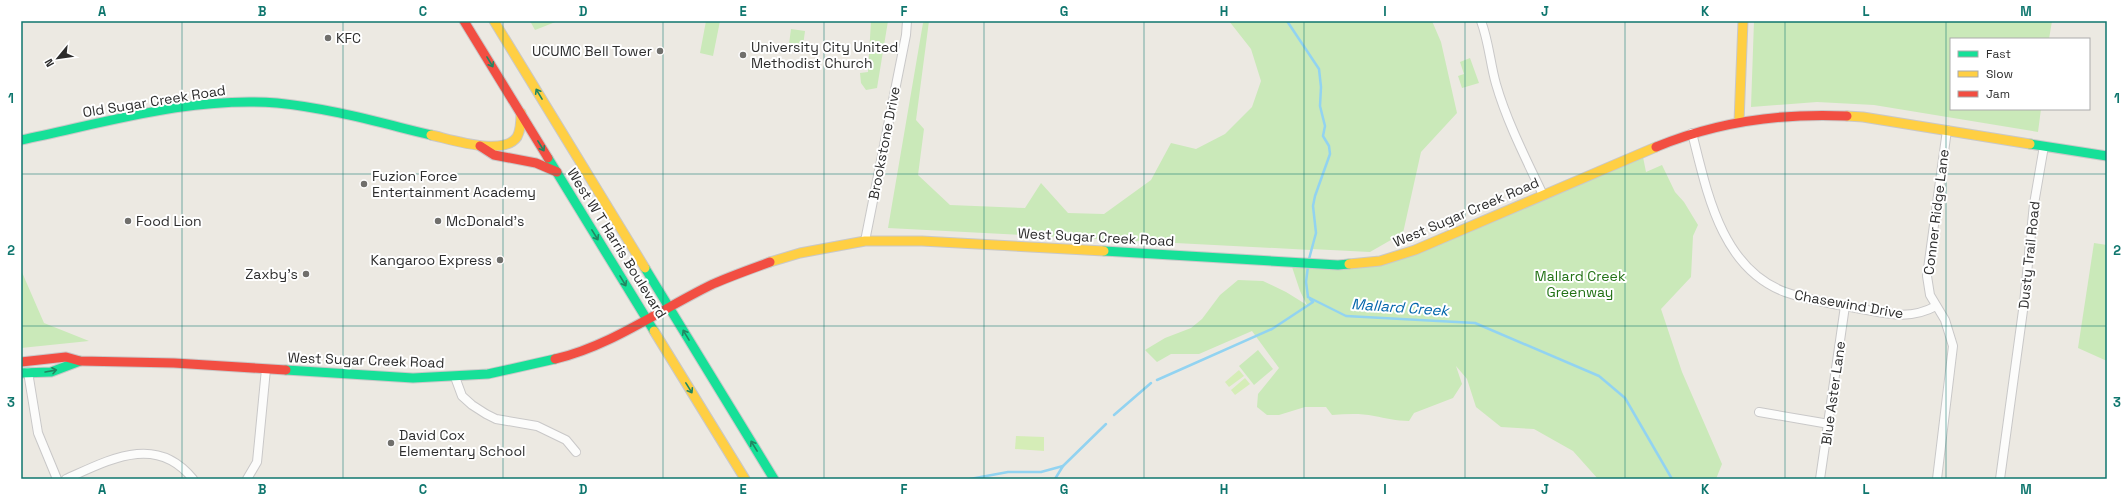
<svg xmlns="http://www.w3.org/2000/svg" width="2128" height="500" viewBox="0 0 2128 500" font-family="'Space Grotesk',sans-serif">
	<rect width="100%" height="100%" fill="#ece9e2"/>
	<g fill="#cae9b9">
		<path d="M530,21H558L535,30Z"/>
		<path d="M706,21H720L713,56L700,53Z"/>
		<path d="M871,21H888L877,88L866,90L861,83L860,73L868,72Z"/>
		<path d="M929,21L916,120L924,129L918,175L950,205L1025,208L1041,183L1068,213L1104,214L1151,180L1171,143L1196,149L1225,134L1252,107L1261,81L1251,49L1229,21H1432L1441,42L1457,113L1421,152L1403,233L1370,252L1311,249V250L888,228L923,23Z"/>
		<path d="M1754,21H2052L2049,39H1951V109H2041L2038,132L1874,105L1817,102L1751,107Z"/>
		<path d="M791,29L805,31L803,46L789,44Z"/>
		<path d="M1470,58L1479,83L1462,88L1458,76L1464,74L1460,62Z"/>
		<path d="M1642,152L1646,172L1662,165L1675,192L1684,202L1698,225L1693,236L1691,277L1661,309L1682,372L1722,464L1716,479H1598L1573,451L1534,429L1501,427L1476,407L1467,379L1456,366L1462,384L1453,398L1414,413L1409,421C1396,421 1386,418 1374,416C1360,413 1346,414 1332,415L1326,407H1305L1279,415H1267L1257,407L1258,394L1279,368L1252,331L1199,354H1171L1157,362L1145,350L1165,338L1191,328L1202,319L1220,295L1238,280L1263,281L1286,292L1307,305L1300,291L1290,261H1380Z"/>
		<path d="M2094,243L2107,245V361L2078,348Z"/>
		<path d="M21,270L44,323L89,341L21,348Z"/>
		<path d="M1258,350L1273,369L1254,385L1239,366Z"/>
	</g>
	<g fill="#d5edb7">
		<path d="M1239,370L1244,376L1229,387L1225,382Z"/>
		<path d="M1245,378L1250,384L1235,395L1231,390Z"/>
		<path d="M1016,436L1044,437V451L1015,449Z"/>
	</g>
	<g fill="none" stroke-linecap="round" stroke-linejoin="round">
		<g stroke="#92d3f1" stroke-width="2.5">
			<path d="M1287,21L1319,69L1321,87L1320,106L1325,126L1323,136L1329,146L1330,154L1315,196L1313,206L1316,233L1309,259"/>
			<path d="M1308,266L1306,282L1308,297"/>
			<path d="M1308,297L1346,316L1475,323L1599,376L1625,398L1672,479"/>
			<path d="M1157,380L1272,329L1313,302L1310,299"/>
			<path d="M1114,415L1151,383"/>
			<path d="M881,479H900"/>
			<path d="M970,479L1008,472H1041L1063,466"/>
			<path d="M1055,479L1063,466L1106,424"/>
		</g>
		<defs>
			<g id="street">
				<path d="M1481,21C1489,42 1490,63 1496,84C1507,122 1526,159 1543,195"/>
				<path d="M1692,133C1707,192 1721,268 1785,292C1807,300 1833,304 1856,308C1885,313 1909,321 1936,306"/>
				<path d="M865,241L906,35L907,21"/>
				<path d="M28,372L38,433L57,479"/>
				<path d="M455,377L462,396L472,405L486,414L496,419L537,426L566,440L576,452"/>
				<path d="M1759,412L1829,424"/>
				<path d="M66,479C109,460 156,433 193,479"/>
				<path d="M247,479L257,462L266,369"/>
				<path d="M1820,479L1845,306"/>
				<path d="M1937,479L1953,346L1945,320L1930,295L1927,276L1947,130"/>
				<path d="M2000,479L2024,303L2034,204L2044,146"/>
			</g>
			<g id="fast">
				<path d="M21,140C104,123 192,96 277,103C329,108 381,123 431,135"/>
				<path d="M2030,144L2107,156"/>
				<path d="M548,158L654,331"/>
				<path d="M1104,251L1338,265L1349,264"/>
				<path d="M645,268L774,479"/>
				<path d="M286,370L413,378L488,374L555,359"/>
				<path d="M21,373L51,372L80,361"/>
			</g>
			<g id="slow">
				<path d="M494,21L645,268"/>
				<path d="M1847,116L1863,117L2030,144"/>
				<path d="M1739,122L1743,21"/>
				<path d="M431,135C450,139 503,157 517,137C521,130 521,121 521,113"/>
				<path d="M770,262L800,253L865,241H922L1104,251"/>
				<path d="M1349,264L1380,261L1415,250L1656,147"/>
				<path d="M654,331L745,479"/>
			</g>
			<g id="jam">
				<path d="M464,21L548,158"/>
				<path d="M480,146L494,155L536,163L557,172"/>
				<path d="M1656,147C1716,122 1782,113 1847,116"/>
				<path d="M555,359C611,346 661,309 713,284C731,276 751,269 770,262"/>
				<path d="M21,362L66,357L80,361L174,363L286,370"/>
			</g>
		</defs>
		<use href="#street" stroke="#c9c8c8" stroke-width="10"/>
		<use href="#fast" stroke="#c9c8c8" stroke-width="11"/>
		<use href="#slow" stroke="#c9c8c8" stroke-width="11"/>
		<use href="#jam" stroke="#c9c8c8" stroke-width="11"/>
		<use href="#street" stroke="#fcfcfb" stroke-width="8"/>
		<use href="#fast" stroke="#16e098" stroke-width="9"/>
		<use href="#slow" stroke="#ffcf43" stroke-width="9"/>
		<use href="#jam" stroke="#f24e42" stroke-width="9"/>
	</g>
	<defs><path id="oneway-shaft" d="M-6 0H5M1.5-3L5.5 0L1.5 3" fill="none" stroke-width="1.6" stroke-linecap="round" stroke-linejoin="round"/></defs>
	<g stroke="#228662">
		<use href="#oneway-shaft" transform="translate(490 62) rotate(59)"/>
		<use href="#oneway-shaft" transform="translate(539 94) rotate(-121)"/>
		<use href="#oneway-shaft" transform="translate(541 146) rotate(58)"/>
		<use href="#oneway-shaft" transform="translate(595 235) rotate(58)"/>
		<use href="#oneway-shaft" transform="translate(623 281) rotate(59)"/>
		<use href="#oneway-shaft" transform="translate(686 335) rotate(-121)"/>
		<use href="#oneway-shaft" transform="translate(51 371) rotate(-10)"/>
		<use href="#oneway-shaft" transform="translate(689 388) rotate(58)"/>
		<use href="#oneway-shaft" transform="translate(754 446) rotate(-122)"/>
	</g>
	<path fill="none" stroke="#0f766e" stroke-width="1" stroke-opacity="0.55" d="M182,21V479M343,21V479M503,21V479M663,21V479M824,21V479M984,21V479M1144,21V479M1304,21V479M1465,21V479M1625,21V479M1785,21V479M1946,21V479M21,174H2107M21,326H2107"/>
	<g fill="#706f6c" stroke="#fff" stroke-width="1.5">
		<circle cx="328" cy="38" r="4"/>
		<circle cx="660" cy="51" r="4"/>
		<circle cx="743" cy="55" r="4"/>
		<circle cx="364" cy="184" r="4"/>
		<circle cx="128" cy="221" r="4"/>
		<circle cx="438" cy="221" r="4"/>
		<circle cx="500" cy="260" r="4"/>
		<circle cx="306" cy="274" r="4"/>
		<circle cx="391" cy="443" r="4"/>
	</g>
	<g text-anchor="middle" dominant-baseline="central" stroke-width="4" stroke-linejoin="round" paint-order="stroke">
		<g font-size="14" fill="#2d2d2d" stroke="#fff" text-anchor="start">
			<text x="336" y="38">KFC</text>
			<text x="751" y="47">University City United<tspan x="751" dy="16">Methodist Church</tspan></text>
			<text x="652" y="51" text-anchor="end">UCUMC Bell Tower</text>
			<text x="372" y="176">Fuzion Force<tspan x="372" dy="16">Entertainment Academy</tspan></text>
			<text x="136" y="221">Food Lion</text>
			<text x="446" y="221">McDonald's</text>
			<text x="492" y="260" text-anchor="end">Kangaroo Express</text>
			<text x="298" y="274" text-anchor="end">Zaxby's</text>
			<text x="399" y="435">David Cox<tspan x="399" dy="16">Elementary School</tspan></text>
		</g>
		<g font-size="14" fill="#2d2d2d" stroke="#fff">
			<text transform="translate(154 101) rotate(-9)">Old Sugar Creek Road</text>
			<text transform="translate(884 143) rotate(-79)">Brookstone Drive</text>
			<text transform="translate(1466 212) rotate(-23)">West Sugar Creek Road</text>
			<text transform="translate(1936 212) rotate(-83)">Conner Ridge Lane</text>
			<text transform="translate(1096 237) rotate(3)">West Sugar Creek Road</text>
			<text transform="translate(617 243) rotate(58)">West W T Harris Boulevard</text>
			<text transform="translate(2029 255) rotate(-84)">Dusty Trail Road</text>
			<text transform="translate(1849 304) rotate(10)">Chasewind Drive</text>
			<text transform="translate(366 360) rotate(2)">West Sugar Creek Road</text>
			<text transform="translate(1833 393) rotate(-82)">Blue Aster Lane</text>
		</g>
		<g font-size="14" fill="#227215" stroke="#fff">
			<text x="1580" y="276">Mallard Creek<tspan x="1580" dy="16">Greenway</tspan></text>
		</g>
		<g font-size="15" font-style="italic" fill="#0366ab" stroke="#fff">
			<text transform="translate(1400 307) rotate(4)">Mallard Creek</text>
		</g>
	</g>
	<rect width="2128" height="500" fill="none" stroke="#ffffff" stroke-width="44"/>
	<rect x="1950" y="38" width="140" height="72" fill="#ffffff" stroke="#ababab"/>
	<rect x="1958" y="51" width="20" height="6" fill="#16e098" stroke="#ababab"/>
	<text x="1986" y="58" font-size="12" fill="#2d2d2d">Fast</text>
	<rect x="1958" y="71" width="20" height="6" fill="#ffcf43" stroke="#ababab"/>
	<text x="1986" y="78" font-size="12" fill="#2d2d2d">Slow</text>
	<rect x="1958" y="91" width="20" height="6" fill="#f24e42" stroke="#ababab"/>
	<text x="1986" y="98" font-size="12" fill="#2d2d2d">Jam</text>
	<g transform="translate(58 58) rotate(241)" stroke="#ffffff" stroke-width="3" paint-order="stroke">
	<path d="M0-3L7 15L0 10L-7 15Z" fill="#2d2d2d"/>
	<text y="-6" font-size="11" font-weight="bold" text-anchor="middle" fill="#2d2d2d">N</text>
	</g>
	<rect x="22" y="22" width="2084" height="456" fill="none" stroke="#0f766e" stroke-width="1.5"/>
	<g font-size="13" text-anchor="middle" font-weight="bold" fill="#0f766e">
		<text x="102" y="16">A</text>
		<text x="262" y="16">B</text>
		<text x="423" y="16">C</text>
		<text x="583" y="16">D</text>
		<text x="743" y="16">E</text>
		<text x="904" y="16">F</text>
		<text x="1064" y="16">G</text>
		<text x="1224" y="16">H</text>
		<text x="1385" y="16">I</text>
		<text x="1545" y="16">J</text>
		<text x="1705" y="16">K</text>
		<text x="1866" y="16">L</text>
		<text x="2026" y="16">M</text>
		<text x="11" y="103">1</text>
		<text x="2117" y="103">1</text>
		<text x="11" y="255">2</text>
		<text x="2117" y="255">2</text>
		<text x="11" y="407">3</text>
		<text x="2117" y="407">3</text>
		<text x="102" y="494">A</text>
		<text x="262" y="494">B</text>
		<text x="423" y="494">C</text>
		<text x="583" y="494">D</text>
		<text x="743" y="494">E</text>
		<text x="904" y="494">F</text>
		<text x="1064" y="494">G</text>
		<text x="1224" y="494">H</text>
		<text x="1385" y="494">I</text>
		<text x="1545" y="494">J</text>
		<text x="1705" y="494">K</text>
		<text x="1866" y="494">L</text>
		<text x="2026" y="494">M</text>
	</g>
</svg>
